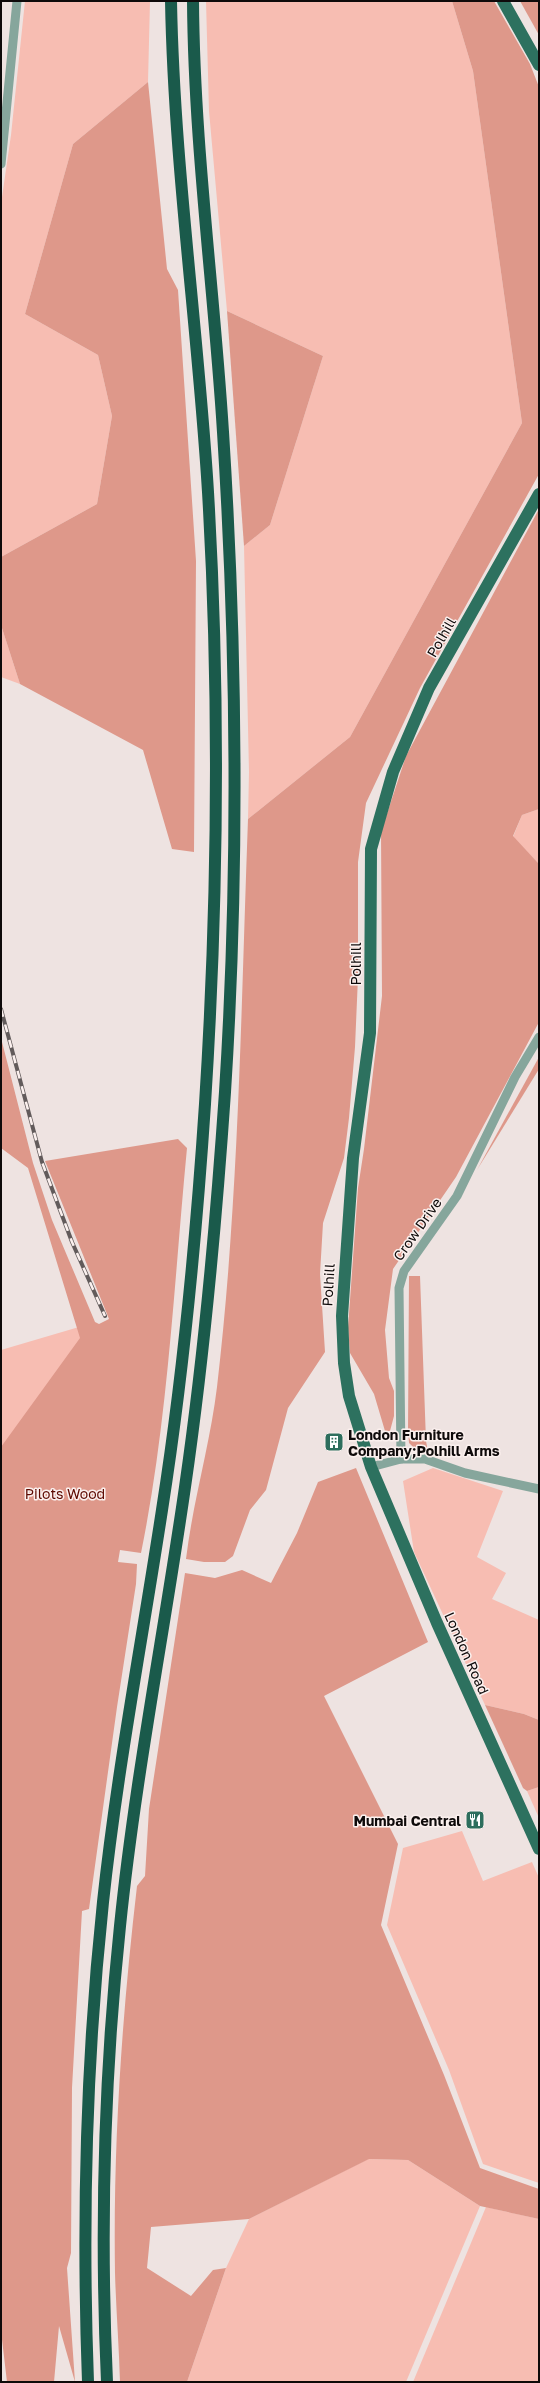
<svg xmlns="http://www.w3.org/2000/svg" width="540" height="2383" viewBox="0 0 540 2383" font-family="'Golos Text',sans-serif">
	<rect width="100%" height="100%" fill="#eee3e1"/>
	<g fill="#f7bdb2">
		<path d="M25,1H150L148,82L73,144L25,314L98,355L112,416L97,504L1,557V204L11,135Z"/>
		<path d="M206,1H452L473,71L522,423L350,737L248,819L249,772L244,546L270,525L323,356L227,311L209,111Z"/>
		<path d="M1,625L20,684L1,677Z"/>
		<path d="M539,809V864L513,837L522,815Z"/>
		<path d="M79,1327L82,1337L1,1451V1350Z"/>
		<path d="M433,1468L503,1491L477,1557L506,1573L492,1599L539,1620V1720L524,1714L485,1705L414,1552L403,1481Z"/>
		<path d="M539,1787V1818L527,1791Z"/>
		<path d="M462,1831L483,1881L532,1862L539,1878V2183L483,2164L449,2070L387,1925L403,1848Z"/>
		<path d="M368,2159L408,2160L480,2206L406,2382H187L226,2268L249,2219Z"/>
		<path d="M486,2207L539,2219V2382H413Z"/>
	</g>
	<g fill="#de988a">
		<path d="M452,1H494L530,64L539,87V474L420,688L366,803L358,862V977L355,1047L349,1118L344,1158L323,1223L320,1274L325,1352L288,1408L266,1490L250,1510L233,1556L225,1562H204L186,1559C193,1501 210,1445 217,1387C239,1199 241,1008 248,819L350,737L522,423L473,71Z"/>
		<path d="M520,1H539V35Z"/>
		<path d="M148,82L167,269L178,290L196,561L194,852L172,849L143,750L20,684L1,625V557L97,504L112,416L98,355L25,314L73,144Z"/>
		<path d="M227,311L323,356L270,525L244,546Z"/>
		<path d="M539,509V809L522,815L513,836L539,864V1022L456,1177L393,1269L385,1330L389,1378L394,1391V1416L390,1431H385L374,1394L350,1353L348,1328L358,1188L364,1149L382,996L381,832L406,756Z"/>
		<path d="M1,1038L33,1163L52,1220L95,1322L99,1324L109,1319L45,1161L178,1139L187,1148C174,1283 168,1420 141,1553L120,1550L118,1562L137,1564L136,1584L117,1707L89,1909L82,1911L72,2088L71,2253L67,2268L75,2382L59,2326L54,2382H7L1,2331V1447L80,1338L28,1168L1,1148Z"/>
		<path d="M539,1057V1069L477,1170Z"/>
		<path d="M409,1276H420L426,1441L428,1452C420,1454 415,1449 409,1443L408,1431Z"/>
		<path d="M356,1468L428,1642L324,1696L398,1844L381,1925L444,2075L480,2168L539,2189V2219L480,2206L408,2160L369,2159L249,2219L151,2227L147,2268L191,2296L213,2270L226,2268L187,2382H120C119,2346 116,2309 115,2273C113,2144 122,2015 137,1886L145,1876L149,1809L185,1573L215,1578L242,1570L271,1583L297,1533L318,1482Z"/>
		<path d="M485,1705L524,1714L539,1720V1787L527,1791L523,1788Z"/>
	</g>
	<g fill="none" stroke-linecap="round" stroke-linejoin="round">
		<g stroke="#86a69c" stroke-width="9">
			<path d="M1,164L17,1"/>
			<path d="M401,1459L399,1288L404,1271L457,1196L515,1077L539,1037"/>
			<path d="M371,1467L401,1459H425L465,1473L539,1489"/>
		</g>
		<g stroke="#2d715f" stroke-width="12">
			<path d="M503,1L539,65"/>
			<path d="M539,494L429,688L393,772L371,849L370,1033L353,1158L342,1316L344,1363L349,1396L371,1467L437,1623L539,1849"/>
		</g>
		<g stroke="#1a5a4b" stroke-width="12">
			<path d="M88,2382C82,2222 86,2062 103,1902C117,1771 142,1641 162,1510C183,1376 196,1240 205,1104C218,901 220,696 208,492C198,328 174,165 171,1"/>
			<path d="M107,2382C100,2230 104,2078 120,1926C135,1779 164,1633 185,1487C204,1356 216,1224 225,1092C239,873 237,652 223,432C214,288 194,145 193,1"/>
		</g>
		<defs>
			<path id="rail" d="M1,1009L42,1162L72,1242L105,1316"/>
		</defs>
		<use href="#rail" stroke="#625b5b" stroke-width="4"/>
		<use href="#rail" stroke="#fbf0ee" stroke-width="2.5" stroke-dasharray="8" stroke-linecap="butt"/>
	</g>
	<defs>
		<symbol id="building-square" viewBox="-11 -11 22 22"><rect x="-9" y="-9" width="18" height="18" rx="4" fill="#2d6e5d" stroke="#fbf0ee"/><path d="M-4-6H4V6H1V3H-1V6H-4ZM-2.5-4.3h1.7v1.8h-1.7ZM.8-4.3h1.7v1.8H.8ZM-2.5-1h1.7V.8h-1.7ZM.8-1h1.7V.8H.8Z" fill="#fff"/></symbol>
		<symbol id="restaurant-square" viewBox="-11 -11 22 22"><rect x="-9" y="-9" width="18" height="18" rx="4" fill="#2d6e5d" stroke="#fbf0ee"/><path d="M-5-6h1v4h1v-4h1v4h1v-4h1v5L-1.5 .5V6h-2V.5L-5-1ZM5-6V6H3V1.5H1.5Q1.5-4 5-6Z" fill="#fff"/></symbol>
	</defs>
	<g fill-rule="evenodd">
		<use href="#building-square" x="323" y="1431" width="22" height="22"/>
		<use href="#restaurant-square" x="464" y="1809" width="22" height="22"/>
	</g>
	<g text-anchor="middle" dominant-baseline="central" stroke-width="3" stroke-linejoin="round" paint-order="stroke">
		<g font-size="14" fill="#0e0a0a" stroke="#fbf0ee">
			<text transform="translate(441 637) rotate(-60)">Polhill</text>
			<text transform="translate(355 964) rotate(-90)">Polhill</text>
			<text transform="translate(417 1229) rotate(-55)">Crow Drive</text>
			<text transform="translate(328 1285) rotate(-87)">Polhill</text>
			<text transform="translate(467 1653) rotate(66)">London Road</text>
		</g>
		<g font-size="14" font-weight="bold" fill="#0e0a0a" stroke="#fbf0ee" text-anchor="start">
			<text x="348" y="1434">London Furniture<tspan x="348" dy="16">Company;Polhill Arms</tspan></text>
			<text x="461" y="1820" text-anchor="end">Mumbai Central</text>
		</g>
		<g font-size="14" fill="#5d0900" stroke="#fbf0ee">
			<text x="65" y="1493">Pilots Wood</text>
		</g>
	</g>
	<rect width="540" height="2383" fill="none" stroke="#0e0a0a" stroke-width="4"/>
</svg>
